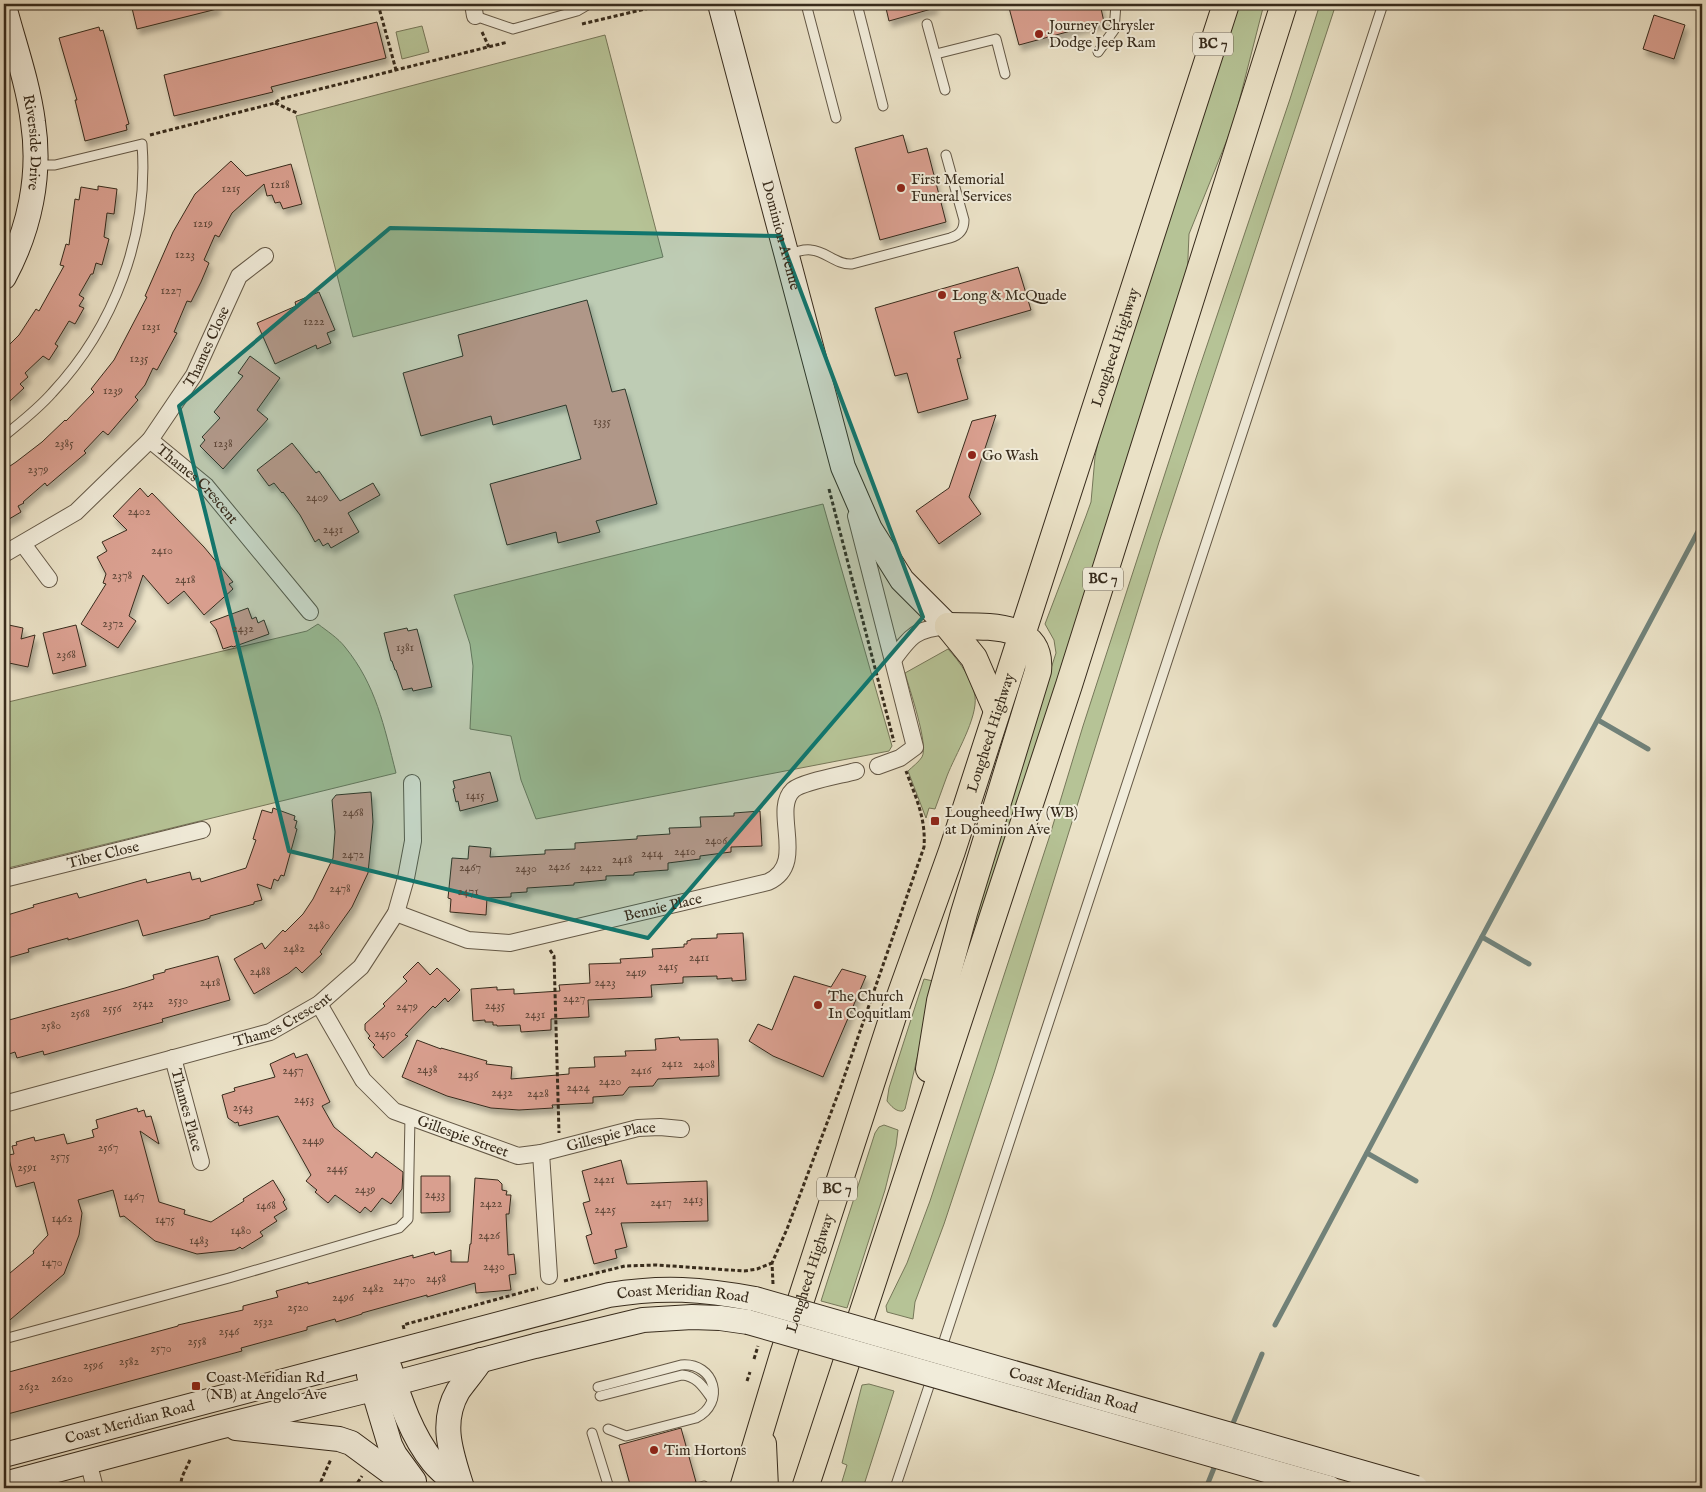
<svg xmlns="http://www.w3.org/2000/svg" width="1706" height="1492" viewBox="0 0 1706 1492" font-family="'IM FELL English',serif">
	<defs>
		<filter id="shadow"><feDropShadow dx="3" dy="5.5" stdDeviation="2.5" flood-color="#0004"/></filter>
	</defs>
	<rect width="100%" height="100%" fill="#eae1c6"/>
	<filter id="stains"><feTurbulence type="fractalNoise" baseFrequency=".004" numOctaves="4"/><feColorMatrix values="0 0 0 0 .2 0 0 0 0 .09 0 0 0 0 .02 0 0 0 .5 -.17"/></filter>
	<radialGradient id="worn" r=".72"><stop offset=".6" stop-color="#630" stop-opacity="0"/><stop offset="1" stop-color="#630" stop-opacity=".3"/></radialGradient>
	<g fill="#b6c396" stroke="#767759">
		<path d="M1238,4H1264L1233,125L1189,234L1187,282L965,968L960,956L966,932L1056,653L1054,640L1045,624L1086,516L1091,502L1095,457L1101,428Z"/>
		<path d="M1320,4H1336L1159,542L994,1073L944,1224L915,1302L913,1319L887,1312L886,1306L907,1263L930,1201L1049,838L1083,726L1197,375L1290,99Z"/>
		<path d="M422,26L429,52L402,59L396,32Z"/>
		<path d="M605,35L663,257L353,337L296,116Z"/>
		<path d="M4,118L8,135L4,180Z"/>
		<path d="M823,504L892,746L889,751L536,819L521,780L511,736L470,729L473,666L470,644L454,595Z"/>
		<path d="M318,624C327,631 338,638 345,647C376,685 384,726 396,773L4,869V703L307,631Z"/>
		<path d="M948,649C960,662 972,679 975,696C978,718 955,755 947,776C943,787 939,798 935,809L929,808L926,818L908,771C912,767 919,762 922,757C929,745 909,688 905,673Z"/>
		<path d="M924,979L933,981L934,988L905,1109L903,1111C896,1112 891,1106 887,1101L889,1088Z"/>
		<path d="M884,1125L898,1130L896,1146L885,1190L847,1308L821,1301L875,1133L879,1127Z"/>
		<path d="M869,1384L894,1391L863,1488H840L847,1465L842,1463L862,1385Z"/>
	</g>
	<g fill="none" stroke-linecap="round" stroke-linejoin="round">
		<g stroke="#71827a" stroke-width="5">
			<path d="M1598,720L1648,749"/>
			<path d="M1482,937L1529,964"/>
			<path d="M1367,1153L1416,1181"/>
			<path d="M1275,1325L1702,524"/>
			<path d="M1231,1428L1262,1354"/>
			<path d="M1206,1488L1216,1463"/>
		</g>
	</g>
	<g fill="#d99f8f" stroke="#372b1c" filter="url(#shadow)">
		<path d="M131,4H217V9L137,29Z"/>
		<path d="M885,4H935V8L889,21Z"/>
		<path d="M1008,4H1100L1104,22L1019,45Z"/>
		<path d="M1654,15L1685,25L1674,59L1643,49Z"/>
		<path d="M377,22L386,58L271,87L273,92L174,116L164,75Z"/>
		<path d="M99,27L100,31L103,30L129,124L126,125L127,130L85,141L75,100H77L59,38Z"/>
		<path d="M903,135L908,153L927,148L946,222L880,240L855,148Z"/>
		<path d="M231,161L246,176L291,164L302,204L283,209L280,202L275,203L272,195L267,196L264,184L232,213L219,237L215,235L204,260L209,263L201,282L191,302L187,301L174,332L177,333L157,370L153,368L145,385L135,397L138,400L108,435L103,431L84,451L86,453L47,486L45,483L23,502L24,503L18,506L21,512L4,522V470L16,462L42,442L65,420L66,421L94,392L91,389L114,360L147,297L145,296L173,232L195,194Z"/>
		<path d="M98,186L117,189L114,214L107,213L104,237L109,239L102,265L96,263L93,274H91L79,295L84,298L79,306L84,308L75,324L69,321L55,344L58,346L49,360L43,356L25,373L28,377L20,384L24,388L10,401L4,394V350L19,335L36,309L39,311L64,266L60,265L66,244L69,245L75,199L79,200L81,187L98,190Z"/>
		<path d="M1018,267L1031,310L954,332L961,358L957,359L968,399L918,413L907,373L895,376L875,308Z"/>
		<path d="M319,292L335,330L327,333L331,343L317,349L316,345L275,364L257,323L296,306L295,302Z"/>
		<path d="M587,300L612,392L625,389L657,504L596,521L600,532L558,543L556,532L507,545L490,484L581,459L566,405L493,425L491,416L421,436L403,373L463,356L458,335Z"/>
		<path d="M250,356L280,378L257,410L268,419L223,469L200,446L205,440L202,437L220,418L214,412L243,376L238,373Z"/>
		<path d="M996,415L969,497L981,514L939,544L916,511L949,488L972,421Z"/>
		<path d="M292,443L316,473L319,471L340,501L373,483L380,495L348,513L359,532L331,548L328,543L323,546L319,539L315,542L300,515L283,492L282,493L274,483L269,486L257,470Z"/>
		<path d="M140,488L148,497L152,493L204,547L233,582L229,584L233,589L204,615L184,591L168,604L143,575L129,616L136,621L118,648L81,624L106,584L103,583L106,574L97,557L107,551L102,542L127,530L113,516Z"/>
		<path d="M248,608L252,619L256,617L258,623L264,620L269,634L233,647L232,646L223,649L216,629L210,622Z"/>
		<path d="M4,624L23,628L21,639L35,635L28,667L9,663L10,661L4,660Z"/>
		<path d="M76,625L86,666L53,674L43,633Z"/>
		<path d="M407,628L408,631L417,629L432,687L413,691L412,688L403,690L396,670H395L392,661H391L384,633Z"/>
		<path d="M490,772L498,801L460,811L458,801L456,802L453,789L455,788L453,781Z"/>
		<path d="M371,792L373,822L368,873L352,907L320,952L322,954L302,973L296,967L289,973L254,994L234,959L262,943L265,949L283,930L285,932L303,914L313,899L333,858L335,832L332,800L336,795Z"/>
		<path d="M273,808L295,816L294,820L297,821L295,828L297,829L284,876L281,875L278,881L274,879L271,889L257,884L262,900L254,902V904L210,916V918L204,920L143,936L138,920L68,940V938L28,949L29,952L4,959V916L34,907L33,905L77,893L79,898L146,879L147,883L190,872L192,880L200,878L201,882L246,868L256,840L253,839L262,810L272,813Z"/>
		<path d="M760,811L762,846L731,847V852L700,856V859L668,863V870L638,872L634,873V875L606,876V880L574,883V885L527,888V892L511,893V897L487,898L486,915L450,912L451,899L448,898L452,858L468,859L469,846L491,848L490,857L545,854V850L575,849V843L637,839V836L670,834L669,828L701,827L700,817L734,816V813Z"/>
		<path d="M743,933L746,980L732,981V978L717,979V976L683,977V983L651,985L652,997L588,1000L589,1017L551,1019V1030L521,1032L520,1025L497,1026V1025H493V1022H485V1020L473,1021L471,989L497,987V990L514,989V994L560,991L559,985L590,983L589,964L621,963L620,959L653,957L652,949L684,947V944H687V941L691,940V939L717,938V934Z"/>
		<path d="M218,956L230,1000L162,1019L163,1022L44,1055L43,1051L17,1058L15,1052L9,1054L4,1047V1024L9,1020L125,988L154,979L153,975L165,972V970Z"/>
		<path d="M418,962L430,975L437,968L460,990L448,1002L445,998L435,1008L433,1006L405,1035L408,1036L383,1058L373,1047L375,1045L368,1038L370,1036L365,1030V1024L385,1006L383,1004L407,981L403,977Z"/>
		<path d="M842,969L866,976L823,1077L773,1056L749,1041L758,1024L772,1030L794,976L831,987Z"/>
		<path d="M679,1037L680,1040L718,1039L719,1076L658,1079L653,1086L629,1087L623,1095L593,1097V1103L552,1105L553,1108L519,1110L491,1108L447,1096L402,1077L417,1040L441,1049V1048L487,1061L486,1064L512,1067L511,1079L569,1074V1068L595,1067L594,1057L626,1056L625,1051L656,1050L655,1039Z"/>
		<path d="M294,1053L296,1058L307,1054L330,1102L322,1106L334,1127L372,1158L376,1152L403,1172L402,1189L391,1204L382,1198L371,1212L365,1207L360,1213L335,1195L328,1203L315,1192L317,1190L306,1181L311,1175L278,1116L239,1126L238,1122L235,1123L228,1118L222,1095L235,1091L234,1088L275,1077L270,1064Z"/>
		<path d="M137,1108L138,1112L144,1110L146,1117L151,1116L159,1144L140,1131L159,1202L185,1210L184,1214L211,1222L244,1201L243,1199L273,1180L285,1200L283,1202L287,1209L274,1217L277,1221L260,1232L263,1236L242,1249L240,1247L235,1250L197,1254L155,1241L124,1216L120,1217L113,1190L78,1200L82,1213L79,1235L64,1274L4,1325V1278L34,1253L33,1251L48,1235L34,1182L16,1187L8,1155L14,1154L12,1146L17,1145L16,1142L34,1137L35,1141L64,1134L67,1144L94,1137L92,1130L98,1128L96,1120Z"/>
		<path d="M621,1160L627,1184L707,1181L708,1221L621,1223L627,1247L615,1250L617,1258L594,1264L586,1236L592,1234L583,1203L590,1201L582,1171Z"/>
		<path d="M421,1176H450V1212L421,1213Z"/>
		<path d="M475,1178L498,1180L502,1184V1190L507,1191L506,1195H511L509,1214H506L508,1255L514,1254L516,1274L509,1275L511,1290L476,1293L475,1283L427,1297V1295L362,1313V1314L336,1322L335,1319L307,1327V1330L241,1348L242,1351L4,1415V1374L9,1372L178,1326V1325L243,1310V1306L278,1297L276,1291L308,1282V1284L413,1255V1258L434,1252L435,1255L451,1250V1262H468L470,1244H471Z"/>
		<path d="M681,1428L696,1482L672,1488H631L619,1445Z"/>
	</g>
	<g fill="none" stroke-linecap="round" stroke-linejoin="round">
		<defs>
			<g id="lane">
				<path d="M806,4L836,118"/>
				<path d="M857,4L883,106"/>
				<path d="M475,16L513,29L577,11L589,4"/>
				<path d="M927,24L945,90"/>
				<path d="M1098,52L1114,30L1116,4"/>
				<path d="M936,54L996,39L1005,74"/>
				<path d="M787,255C795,252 803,249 811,250C826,251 836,265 852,264L950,238C960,235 964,230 964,220L946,155"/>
				<path d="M4,436C21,422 38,409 52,393C114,327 149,235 142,144L55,165H36"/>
				<path d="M4,1339L229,1278L399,1228L408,1219L410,1117"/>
				<path d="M941,1350L1383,4"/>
				<path d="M598,1387L681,1365C715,1362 726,1403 696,1418L626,1436L608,1429"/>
				<path d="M600,1396L682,1375C697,1376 704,1388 712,1399"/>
				<path d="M592,1433L609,1488"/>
				<path d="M696,1488L704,1486"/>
				<path d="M895,1488L932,1377"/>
			</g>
			<g id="street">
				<path d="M473,4L475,16"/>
				<path id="s1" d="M150,440L206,486L310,612"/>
				<path d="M856,516L915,747L900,758L878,766"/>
				<path d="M23,544L49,579"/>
				<path id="s2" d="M4,554L76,512L150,440L194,375L239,276L265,256"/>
				<path d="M893,660C911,635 916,629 948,626"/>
				<path id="s3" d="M4,879L202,830"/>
				<path id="s4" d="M396,913L468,940L510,943L768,882C808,864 771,811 793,790C802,782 842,775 856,771"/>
				<path id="s5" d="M319,1004L363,1080L394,1111L518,1156L541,1153L638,1128L660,1127L681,1129"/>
				<path id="s6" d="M173,1058L201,1162"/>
				<path id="s7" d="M4,1104L270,1032L319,1004L361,967L396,913L406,878L413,841L412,783"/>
				<path d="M541,1153L549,1276"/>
				<path d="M88,1461L95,1488"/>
			</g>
			<g id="secondary">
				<path id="s8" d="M720,4L843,467L870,529L902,580L948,626"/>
				<path id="s9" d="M4,6C14,44 28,83 33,122C41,175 30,229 4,277"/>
				<path d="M390,1369C400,1401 412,1436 433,1462C441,1472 452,1480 462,1488"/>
				<path d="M369,1375L390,1445L395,1455L414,1481"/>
				<path d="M236,1428L339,1439L351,1443L412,1488"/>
				<path id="s10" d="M4,1455L609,1295C663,1286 702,1289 755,1299"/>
				<path d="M4,1484L219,1427L373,1389L535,1346L643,1320L692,1317L720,1318L748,1322"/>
				<path d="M462,1488C452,1455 439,1424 458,1391C465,1381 474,1371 481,1360"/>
			</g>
			<g id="primary">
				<path d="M948,626L974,658L997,711"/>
				<path d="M929,1069L940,1001L964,913L1038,671C1043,620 983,627 948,626"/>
				<path d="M763,1444L765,1488"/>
				<path id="s11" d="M743,1488L783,1355L895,1010L952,851L1226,4"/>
				<path d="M805,1488L1069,685L1284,4"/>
			</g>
		</defs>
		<use href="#lane" stroke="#645846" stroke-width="11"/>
		<use href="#street" stroke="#645846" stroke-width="18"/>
		<use href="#secondary" stroke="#372b1c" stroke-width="26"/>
		<use href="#primary" stroke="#372b1c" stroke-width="28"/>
		<g stroke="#372b1c" stroke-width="3" stroke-dasharray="4 2.5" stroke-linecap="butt">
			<path d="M378,4L396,70"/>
			<path d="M451,4L458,7"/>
			<path d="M582,24L666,4"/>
			<path d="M482,32L489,47"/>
			<path d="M275,103L297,113"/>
			<path d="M150,135L275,103L280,99L508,42"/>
			<path d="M829,489L894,742"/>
			<path d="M550,950L554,956L559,1133"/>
			<path d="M564,1281L625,1266L657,1265L744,1271L757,1269L772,1263"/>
			<path d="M773,1284L772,1263L787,1229L841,1086L924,847C926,818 916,798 906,771"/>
			<path d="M404,1329L403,1325L538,1288"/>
			<path d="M754,1359L758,1346"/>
			<path d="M747,1381L750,1372"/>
			<path d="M180,1488L182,1477L190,1460"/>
			<path d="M318,1488L331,1459"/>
			<path d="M354,1488L362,1476"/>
		</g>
		<use href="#lane" stroke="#f1ecda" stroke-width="9"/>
		<use href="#street" stroke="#f1ecda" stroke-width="16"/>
		<use href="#secondary" stroke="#f1ecda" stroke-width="24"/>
		<use href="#primary" stroke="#eae1c6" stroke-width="26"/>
		<defs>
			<g id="secondary-bridge">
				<path id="s12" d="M755,1299L1416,1488"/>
				<path d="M748,1322L1329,1488"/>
			</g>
		</defs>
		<use href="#secondary-bridge" stroke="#372b1c" stroke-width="26" stroke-linecap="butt"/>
		<use href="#secondary-bridge" stroke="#f1ecda" stroke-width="24"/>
	</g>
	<path fill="#0f766e" fill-opacity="0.2" stroke="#0f766e" stroke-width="4" stroke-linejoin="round" d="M390,228L780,236L923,617L648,938L289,851L179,406Z"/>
	<g fill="#8f2418" stroke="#f1ecda" stroke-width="2">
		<circle cx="1039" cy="34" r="5"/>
		<circle cx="901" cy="188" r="5"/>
		<circle cx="942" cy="295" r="5"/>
		<circle cx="972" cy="455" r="5"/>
		<rect x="930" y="816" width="10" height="10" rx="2.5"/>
		<circle cx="818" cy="1005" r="5"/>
		<rect x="191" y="1381" width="10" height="10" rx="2.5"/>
		<circle cx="654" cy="1450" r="5"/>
	</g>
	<g text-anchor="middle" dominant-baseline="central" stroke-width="4" stroke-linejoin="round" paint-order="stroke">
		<g font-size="12" fill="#604839">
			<text x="280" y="184">1218</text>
			<text x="231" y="188">1215</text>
			<text x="203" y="223">1219</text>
			<text x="185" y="254">1223</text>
			<text x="171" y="290">1227</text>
			<text x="314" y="321">1222</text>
			<text x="151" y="326">1231</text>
			<text x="139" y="358">1235</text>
			<text x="113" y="390">1239</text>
			<text x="602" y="421">1335</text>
			<text x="64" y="443">2385</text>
			<text x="223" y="443">1238</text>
			<text x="38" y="469">2379</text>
			<text x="317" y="497">2409</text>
			<text x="139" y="511">2402</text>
			<text x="333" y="529">2431</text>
			<text x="162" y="550">2410</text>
			<text x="122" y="575">2378</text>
			<text x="185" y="579">2418</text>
			<text x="113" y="623">2372</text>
			<text x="243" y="628">2432</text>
			<text x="405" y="647">1381</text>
			<text x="66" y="654">2368</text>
			<text x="475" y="795">1415</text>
			<text x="353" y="812">2468</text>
			<text x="716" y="840">2406</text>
			<text x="685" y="851">2410</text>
			<text x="652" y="853">2414</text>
			<text x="353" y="854">2472</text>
			<text x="622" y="859">2418</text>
			<text x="559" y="866">2426</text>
			<text x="470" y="867">2467</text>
			<text x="591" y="867">2422</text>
			<text x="526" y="868">2430</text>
			<text x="340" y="888">2478</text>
			<text x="468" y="891">2471</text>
			<text x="319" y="925">2480</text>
			<text x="294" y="948">2482</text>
			<text x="699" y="957">2411</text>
			<text x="668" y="966">2415</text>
			<text x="260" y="971">2488</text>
			<text x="636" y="972">2419</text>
			<text x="210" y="982">2418</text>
			<text x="605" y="982">2423</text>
			<text x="574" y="998">2427</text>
			<text x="178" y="1000">2530</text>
			<text x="143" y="1003">2542</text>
			<text x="495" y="1005">2435</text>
			<text x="407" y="1006">2479</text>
			<text x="112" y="1008">2556</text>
			<text x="80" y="1013">2568</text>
			<text x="535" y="1014">2431</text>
			<text x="51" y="1025">2580</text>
			<text x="385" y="1033">2450</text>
			<text x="672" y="1063">2412</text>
			<text x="704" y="1064">2408</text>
			<text x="427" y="1069">2438</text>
			<text x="293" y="1070">2457</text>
			<text x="641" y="1070">2416</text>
			<text x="468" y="1074">2436</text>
			<text x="610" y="1081">2420</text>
			<text x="578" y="1087">2424</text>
			<text x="502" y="1092">2432</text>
			<text x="538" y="1093">2428</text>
			<text x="304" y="1099">2453</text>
			<text x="243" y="1107">2543</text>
			<text x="313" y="1140">2449</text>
			<text x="108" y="1147">2567</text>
			<text x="60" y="1156">2575</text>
			<text x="27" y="1167">2591</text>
			<text x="337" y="1168">2445</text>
			<text x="604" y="1179">2421</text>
			<text x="365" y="1189">2439</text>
			<text x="435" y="1194">2433</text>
			<text x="134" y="1196">1467</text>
			<text x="693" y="1199">2413</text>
			<text x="661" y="1202">2417</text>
			<text x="491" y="1203">2422</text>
			<text x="266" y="1205">1468</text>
			<text x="605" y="1209">2425</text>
			<text x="62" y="1218">1462</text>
			<text x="165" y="1219">1475</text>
			<text x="241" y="1230">1480</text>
			<text x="489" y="1235">2426</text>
			<text x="199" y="1240">1483</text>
			<text x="52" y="1262">1470</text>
			<text x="494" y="1266">2430</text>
			<text x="436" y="1278">2458</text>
			<text x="404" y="1280">2470</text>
			<text x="373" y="1288">2482</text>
			<text x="343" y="1297">2496</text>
			<text x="298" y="1307">2520</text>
			<text x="263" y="1321">2532</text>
			<text x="229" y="1331">2546</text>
			<text x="197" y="1341">2558</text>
			<text x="161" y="1348">2570</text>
			<text x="129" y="1361">2582</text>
			<text x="93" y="1365">2596</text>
			<text x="62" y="1378">2620</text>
			<text x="29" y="1386">2632</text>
		</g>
		<g fill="#f1ecda" stroke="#6f6555" stroke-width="1">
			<rect x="1193" y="32.5" width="40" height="23" rx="4"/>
			<rect x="1083" y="567.5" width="40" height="23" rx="4"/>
			<rect x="817" y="1177.5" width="40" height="23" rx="4"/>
		</g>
		<g font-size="14" font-weight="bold" fill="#372b1c">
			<text x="1213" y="44">BC 7</text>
			<text x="1103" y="579">BC 7</text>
			<text x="837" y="1189">BC 7</text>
		</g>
		<g font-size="15" fill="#372b1c" stroke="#f1ecda" text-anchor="start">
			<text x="1049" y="25">Journey Chrysler<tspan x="1049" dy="17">Dodge Jeep Ram</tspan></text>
			<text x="911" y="179">First Memorial<tspan x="911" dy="17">Funeral Services</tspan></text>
			<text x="952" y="295">Long &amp; McQuade</text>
			<text x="982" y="455">Go Wash</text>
			<text x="945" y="812">Lougheed Hwy (WB)<tspan x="945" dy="17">at Dominion Ave</tspan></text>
			<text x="828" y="996">The Church<tspan x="828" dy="17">In Coquitlam</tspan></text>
			<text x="206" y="1377">Coast Meridian Rd<tspan x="206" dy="17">(NB) at Angelo Ave</tspan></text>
			<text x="664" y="1450">Tim Hortons</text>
		</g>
		<g font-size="15" fill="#372b1c" stroke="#f1ecda">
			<text stroke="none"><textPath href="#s9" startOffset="140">Riverside Drive</textPath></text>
			<text stroke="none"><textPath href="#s8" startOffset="239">Dominion Avenue</textPath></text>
			<text stroke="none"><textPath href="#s2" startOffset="296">Thames Close</textPath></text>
			<text stroke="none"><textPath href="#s11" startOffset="1200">Lougheed Highway</textPath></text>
			<text stroke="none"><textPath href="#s1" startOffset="65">Thames Crescent</textPath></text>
			<text stroke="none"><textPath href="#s11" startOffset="795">Lougheed Highway</textPath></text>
			<text stroke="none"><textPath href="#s3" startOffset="102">Tiber Close</textPath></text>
			<text stroke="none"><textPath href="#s4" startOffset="276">Bennie Place</textPath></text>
			<text stroke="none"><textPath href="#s7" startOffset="292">Thames Crescent</textPath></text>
			<text stroke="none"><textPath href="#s6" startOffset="54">Thames Place</textPath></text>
			<text stroke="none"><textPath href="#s5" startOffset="205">Gillespie Street</textPath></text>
			<text stroke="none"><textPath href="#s5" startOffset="359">Gillespie Place</textPath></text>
			<text stroke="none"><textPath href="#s11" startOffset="225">Lougheed Highway</textPath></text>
			<text stroke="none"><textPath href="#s10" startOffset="700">Coast Meridian Road</textPath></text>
			<text stroke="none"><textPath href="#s12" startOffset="331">Coast Meridian Road</textPath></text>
			<text stroke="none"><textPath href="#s10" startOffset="130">Coast Meridian Road</textPath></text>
		</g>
	</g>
	<rect width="1706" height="1492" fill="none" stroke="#eae1c6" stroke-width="20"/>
	<rect x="5" y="5" width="1696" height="1482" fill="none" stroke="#372b1c" stroke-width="2.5"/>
	<rect x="10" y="10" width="1686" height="1472" fill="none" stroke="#372b1c"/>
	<rect width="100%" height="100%" filter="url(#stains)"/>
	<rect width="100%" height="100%" fill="url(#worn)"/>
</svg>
